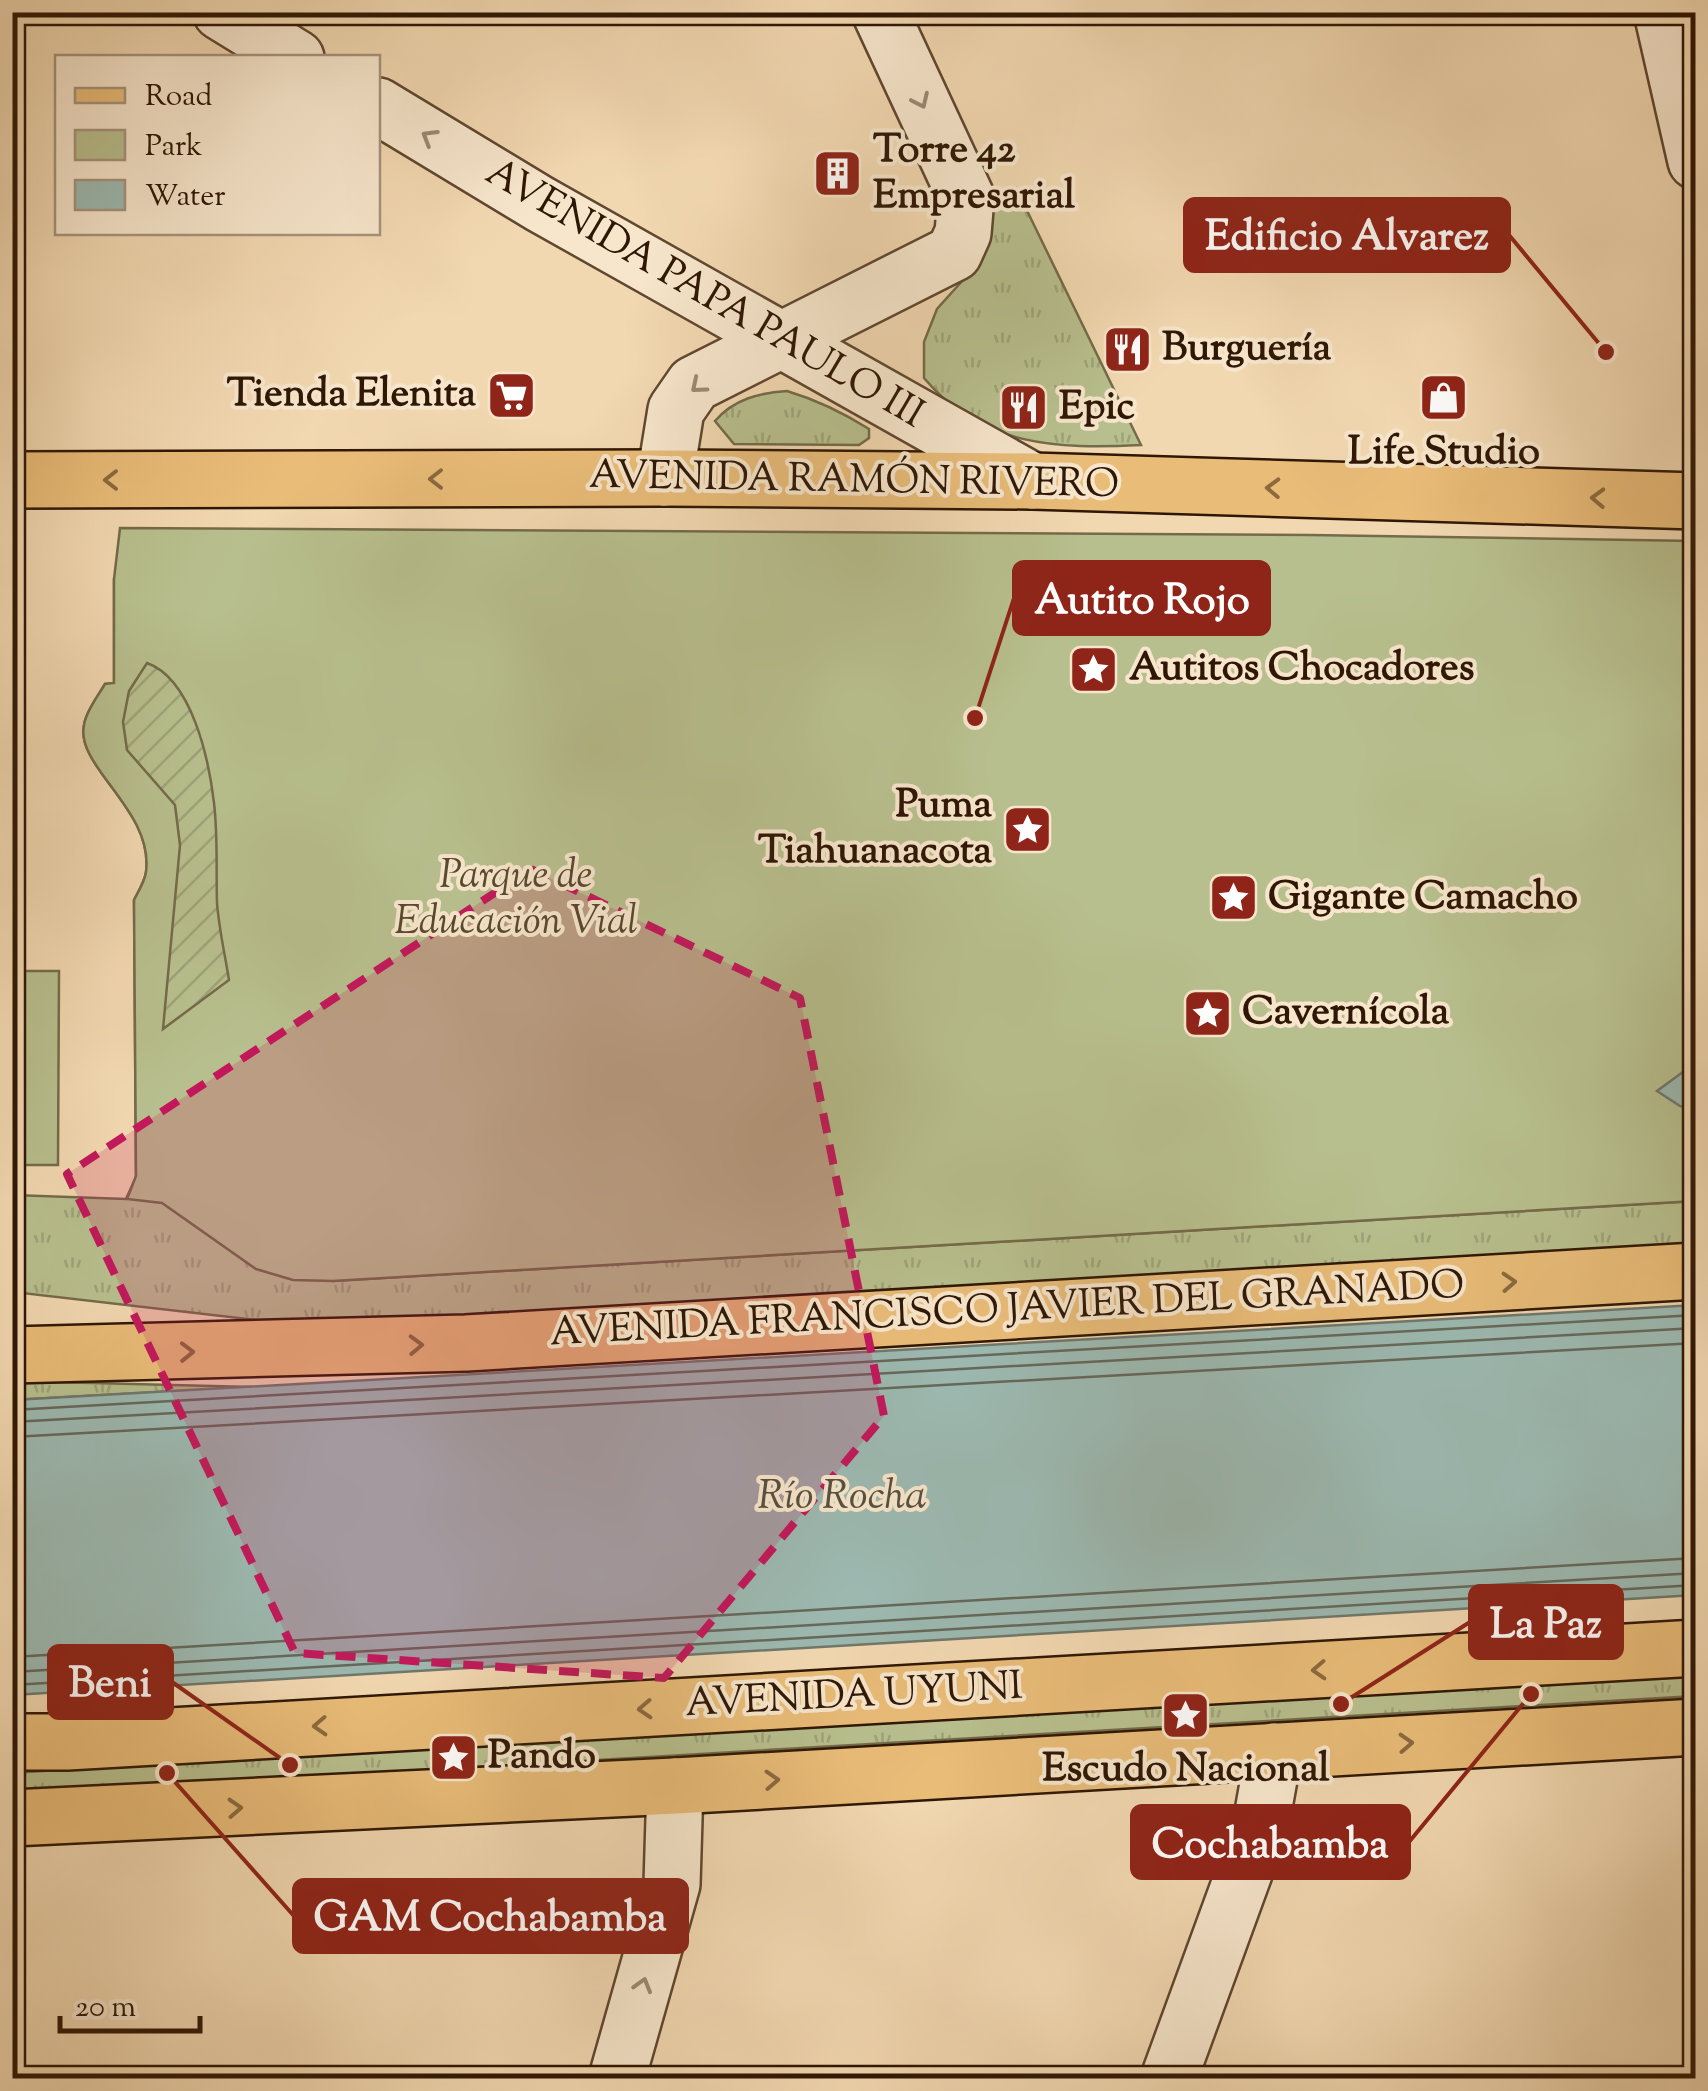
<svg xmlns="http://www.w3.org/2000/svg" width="1708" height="2091" viewBox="0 0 1708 2091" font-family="'Sorts Mill Goudy',serif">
	<defs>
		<pattern id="grass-tufts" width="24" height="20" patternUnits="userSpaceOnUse" patternTransform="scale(2.5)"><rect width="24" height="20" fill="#b8bf8e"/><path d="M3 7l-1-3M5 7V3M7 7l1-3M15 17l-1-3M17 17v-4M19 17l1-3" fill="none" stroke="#9ea379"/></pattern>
		<pattern id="garden-furrows" width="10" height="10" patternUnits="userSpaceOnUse" patternTransform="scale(2.5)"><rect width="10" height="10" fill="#b8bf8e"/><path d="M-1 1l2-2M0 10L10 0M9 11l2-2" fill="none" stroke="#9ea379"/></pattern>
	</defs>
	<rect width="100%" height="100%" fill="#f2d8b1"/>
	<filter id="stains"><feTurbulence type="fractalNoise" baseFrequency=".002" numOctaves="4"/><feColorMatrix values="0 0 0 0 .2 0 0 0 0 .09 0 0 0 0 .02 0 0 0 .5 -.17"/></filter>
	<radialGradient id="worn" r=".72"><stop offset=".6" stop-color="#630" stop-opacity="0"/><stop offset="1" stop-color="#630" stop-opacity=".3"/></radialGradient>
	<g fill="url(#grass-tufts)" stroke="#746b4a" stroke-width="2.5">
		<path d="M1016,188L1141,445C1057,449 982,447 924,378V342L937,309L972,270L991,197Z"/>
		<path d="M787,391C817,400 842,412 869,429V438L859,445L734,444L715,421C734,399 759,393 787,391Z"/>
		<path d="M167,573L333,1281L1695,1201V1248L477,1322L265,1321L13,1292V1195L126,1199L136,1177L134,900C138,892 145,881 146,872C154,810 75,767 84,725C86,712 98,696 105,684L114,683V579Z"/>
		<path d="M13,1381L252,1387L13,1400Z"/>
		<path d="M1695,1672V1696L13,1794V1773L603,1734Z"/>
	</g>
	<g fill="#b8bf8e" stroke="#746b4a" stroke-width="2.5">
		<path d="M120,528L1309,535L1695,541V1201L333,1281L293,1280L256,1269L162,1203L127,1199L136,1176L134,900C138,892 145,881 146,872C154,810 75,767 84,725C86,711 98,696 105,684L114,683V579Z"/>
		<path d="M13,971H59L58,1165H13Z"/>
	</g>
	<path fill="url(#garden-furrows)" stroke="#746b4a" stroke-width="2.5" d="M147,663C192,679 209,760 214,803C218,836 216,870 217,903C219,929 225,955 229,980L163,1029L180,845L175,805L127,750L123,722L129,691Z"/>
	<g fill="#9cb9b1" stroke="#70786c" stroke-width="2.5">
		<path d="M1691,1066L1695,1067V1109L1680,1106L1657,1091Z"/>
		<path d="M1695,1305V1595L13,1695V1400Z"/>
	</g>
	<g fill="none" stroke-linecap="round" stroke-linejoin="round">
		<g stroke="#66685b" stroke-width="2.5">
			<path d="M12,1410L1696,1315"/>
			<path d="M12,1422L1696,1328"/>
			<path d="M12,1437L1696,1343"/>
			<path d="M12,1657L1696,1558"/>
			<path d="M12,1672L1696,1573"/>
			<path d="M12,1685L1696,1585"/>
		</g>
		<defs>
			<g id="minor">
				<path d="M221,12L296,58"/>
				<path d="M1662,12L1696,161"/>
				<path d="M378,106L540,204L1032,481"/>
				<path d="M665,478L676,410L694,384L954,253L963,233L966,197L880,12"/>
				<path d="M617,2078L672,1884L675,1786"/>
				<path d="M1169,2078L1260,1829L1274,1751"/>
			</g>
			<g id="major">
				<path d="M12,480L665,478L1032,481L1696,501"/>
				<path d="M12,1355L466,1343L1696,1271"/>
				<path d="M12,1742H67L1696,1648"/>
				<path d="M12,1818L675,1786L1696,1727"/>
			</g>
		</defs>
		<use href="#minor" stroke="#604730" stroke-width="60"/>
		<use href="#major" stroke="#2f1705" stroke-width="60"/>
		<use href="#minor" stroke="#f7e6cc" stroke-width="55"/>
		<use href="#major" stroke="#e9bc78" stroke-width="55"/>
	</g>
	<defs><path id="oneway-chevron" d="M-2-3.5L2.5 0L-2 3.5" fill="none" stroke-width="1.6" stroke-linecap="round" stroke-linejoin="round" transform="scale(2.5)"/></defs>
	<g stroke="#9d8972">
		<use href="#oneway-chevron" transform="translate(921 101) rotate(65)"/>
		<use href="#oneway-chevron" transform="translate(429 137) rotate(-149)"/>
		<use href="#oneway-chevron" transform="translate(698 386) rotate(140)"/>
		<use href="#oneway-chevron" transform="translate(643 1985) rotate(-74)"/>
	</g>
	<g stroke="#8c6a3e">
		<use href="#oneway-chevron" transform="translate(436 479) rotate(180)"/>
		<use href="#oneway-chevron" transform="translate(111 480) rotate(180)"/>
		<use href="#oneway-chevron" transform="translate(1273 488) rotate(-178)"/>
		<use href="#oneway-chevron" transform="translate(1598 498) rotate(-178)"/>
		<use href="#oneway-chevron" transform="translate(1509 1282) rotate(-3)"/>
		<use href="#oneway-chevron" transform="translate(416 1345) rotate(-2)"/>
		<use href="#oneway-chevron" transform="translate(187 1352) rotate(-1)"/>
		<use href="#oneway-chevron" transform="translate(1319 1670) rotate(177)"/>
		<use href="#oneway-chevron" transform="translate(645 1709) rotate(177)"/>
		<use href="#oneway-chevron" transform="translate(320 1726) rotate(177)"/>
		<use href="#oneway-chevron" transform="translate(1406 1743) rotate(-3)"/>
		<use href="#oneway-chevron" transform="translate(772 1780) rotate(-3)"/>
		<use href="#oneway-chevron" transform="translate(235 1808) rotate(-3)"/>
	</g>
	<path fill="#c2185b" fill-opacity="0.2" stroke="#c2185b" stroke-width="8" stroke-dasharray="20 12" stroke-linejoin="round" d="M531,869L800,998L884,1416L664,1678L295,1653L67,1174Z"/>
	<defs>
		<symbol id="building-square" viewBox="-11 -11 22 22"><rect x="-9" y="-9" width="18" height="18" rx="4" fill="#8f2418" stroke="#f7e6cc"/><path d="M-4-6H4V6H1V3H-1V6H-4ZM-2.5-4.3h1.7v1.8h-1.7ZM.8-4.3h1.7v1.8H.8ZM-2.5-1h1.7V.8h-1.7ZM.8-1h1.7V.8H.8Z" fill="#fff"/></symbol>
		<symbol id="restaurant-square" viewBox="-11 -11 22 22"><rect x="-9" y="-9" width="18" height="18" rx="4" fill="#8f2418" stroke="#f7e6cc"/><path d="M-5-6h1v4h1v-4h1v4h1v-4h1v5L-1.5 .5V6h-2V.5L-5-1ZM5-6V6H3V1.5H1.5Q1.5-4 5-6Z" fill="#fff"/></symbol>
		<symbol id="supermarket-square" viewBox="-11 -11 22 22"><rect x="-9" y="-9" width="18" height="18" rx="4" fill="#8f2418" stroke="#f7e6cc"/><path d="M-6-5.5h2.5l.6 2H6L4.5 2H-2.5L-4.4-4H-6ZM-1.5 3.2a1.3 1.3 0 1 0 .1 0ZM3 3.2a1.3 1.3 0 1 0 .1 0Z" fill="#fff"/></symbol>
		<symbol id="shop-square" viewBox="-11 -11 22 22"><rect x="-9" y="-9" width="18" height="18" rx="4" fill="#8f2418" stroke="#f7e6cc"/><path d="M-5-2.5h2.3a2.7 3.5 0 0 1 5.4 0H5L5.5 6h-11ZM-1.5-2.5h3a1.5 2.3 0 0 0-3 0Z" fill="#fff"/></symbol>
		<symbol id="sight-square" viewBox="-11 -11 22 22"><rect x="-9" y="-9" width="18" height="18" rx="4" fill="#8f2418" stroke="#f7e6cc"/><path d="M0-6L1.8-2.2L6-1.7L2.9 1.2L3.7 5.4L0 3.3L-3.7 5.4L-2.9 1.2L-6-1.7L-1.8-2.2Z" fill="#fff"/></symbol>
	</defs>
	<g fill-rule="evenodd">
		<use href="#building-square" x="810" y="146" width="55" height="55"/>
		<use href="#restaurant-square" x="1100" y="322" width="55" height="55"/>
		<use href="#supermarket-square" x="484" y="368" width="55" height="55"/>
		<use href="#shop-square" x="1416" y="370" width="55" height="55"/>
		<use href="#restaurant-square" x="996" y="380" width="55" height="55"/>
		<use href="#sight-square" x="1066" y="642" width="55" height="55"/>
		<use href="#sight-square" x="1000" y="802" width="55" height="55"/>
		<use href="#sight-square" x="1206" y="870" width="55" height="55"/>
		<use href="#sight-square" x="1180" y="986" width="55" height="55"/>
		<use href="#sight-square" x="1158" y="1688" width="55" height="55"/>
		<use href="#sight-square" x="426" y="1730" width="55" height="55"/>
	</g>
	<g text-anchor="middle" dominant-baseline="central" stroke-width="8" stroke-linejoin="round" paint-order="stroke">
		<g font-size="40" font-weight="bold" fill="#2f1705" stroke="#f7e6cc" text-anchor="start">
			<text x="873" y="151">Torre 42<tspan x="873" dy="46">Empresarial</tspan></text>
			<text x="1162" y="349">Burguería</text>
			<text x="476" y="395" text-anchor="end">Tienda Elenita</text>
			<text x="1059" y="408">Epic</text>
			<text x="1444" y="453" text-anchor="middle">Life Studio</text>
			<text x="1129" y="669">Autitos Chocadores</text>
			<text x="992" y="806" text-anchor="end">Puma<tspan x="992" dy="46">Tiahuanacota</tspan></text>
			<text x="1268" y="898">Gigante Camacho</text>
			<text x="1242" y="1013">Cavernícola</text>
			<text x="488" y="1757">Pando</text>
			<text x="1186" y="1770" text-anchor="middle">Escudo Nacional</text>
		</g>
		<g font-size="40" fill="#2f1705" stroke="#f7e6cc">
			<text transform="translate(704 295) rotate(30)">AVENIDA PAPA PAULO III</text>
			<text transform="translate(854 482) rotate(1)">AVENIDA RAMÓN RIVERO</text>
			<text transform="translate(1007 1311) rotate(-3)">AVENIDA FRANCISCO JAVIER DEL GRANADO</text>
			<text transform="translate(854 1697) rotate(-3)">AVENIDA UYUNI</text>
		</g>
		<g font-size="40" font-style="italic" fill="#58492e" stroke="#f7e6cc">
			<text x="516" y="877">Parque de<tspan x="516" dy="46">Educación Vial</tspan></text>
		</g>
		<g font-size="42" font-style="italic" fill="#555041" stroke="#f7e6cc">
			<text x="842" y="1498">Río Rocha</text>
		</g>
	</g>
	<path fill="none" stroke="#8f2418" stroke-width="4" d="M1606 352L1509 235M975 718L1014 598M1341 1704L1470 1622M290 1765L172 1682M1531 1694L1409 1842M167 1773L294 1916"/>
	<g fill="#8f2418" stroke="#f7e6cc" stroke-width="4">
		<circle cx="1606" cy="352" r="10"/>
		<circle cx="975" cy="718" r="10"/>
		<circle cx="1341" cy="1704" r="10"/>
		<circle cx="290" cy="1765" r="10"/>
		<circle cx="1531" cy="1694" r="10"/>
		<circle cx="167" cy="1773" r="10"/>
	</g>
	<g fill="#8f2418" stroke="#8f2418" stroke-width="4">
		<rect x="1185" y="199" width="324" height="72" rx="10"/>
		<rect x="1014" y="562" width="255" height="72" rx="10"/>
		<rect x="1470" y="1586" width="152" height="72" rx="10"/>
		<rect x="49" y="1646" width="123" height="72" rx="10"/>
		<rect x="1132" y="1806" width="277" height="72" rx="10"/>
		<rect x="294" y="1880" width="393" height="72" rx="10"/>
	</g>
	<g font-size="42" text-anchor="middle" font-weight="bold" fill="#fff">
		<text x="1347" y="249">Edificio Alvarez</text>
		<text x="1142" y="613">Autito Rojo</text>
		<text x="1546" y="1637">La Paz</text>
		<text x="110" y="1696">Beni</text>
		<text x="1270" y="1857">Cochabamba</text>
		<text x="490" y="1930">GAM Cochabamba</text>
	</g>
	<rect width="1708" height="2091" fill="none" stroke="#f2d8b1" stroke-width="50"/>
	<rect x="15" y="15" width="1678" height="2061" fill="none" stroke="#2f1705" stroke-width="5"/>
	<rect x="25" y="25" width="1658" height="2041" fill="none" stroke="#2f1705" stroke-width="2.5"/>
	<rect x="55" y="55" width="325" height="180" fill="#f7e6cc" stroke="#a7937c" stroke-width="2.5"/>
	<rect x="75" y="88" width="50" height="15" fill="#e9bc78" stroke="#a7937c" stroke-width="2.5"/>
	<text x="145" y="105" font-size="30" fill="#2f1705">Road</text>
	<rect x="75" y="130" width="50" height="30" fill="#b8bf8e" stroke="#a7937c" stroke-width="2.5"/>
	<text x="145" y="155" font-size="30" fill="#2f1705">Park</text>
	<rect x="75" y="180" width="50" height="30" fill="#9cb9b1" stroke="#a7937c" stroke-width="2.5"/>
	<text x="145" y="205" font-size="30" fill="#2f1705">Water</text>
	<path d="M60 2016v15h140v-15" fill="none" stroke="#2f1705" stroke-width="5"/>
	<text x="75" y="2016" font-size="30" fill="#2f1705" stroke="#f7e6cc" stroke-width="8" paint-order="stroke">20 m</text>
	<rect width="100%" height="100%" filter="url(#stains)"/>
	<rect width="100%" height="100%" fill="url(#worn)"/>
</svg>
